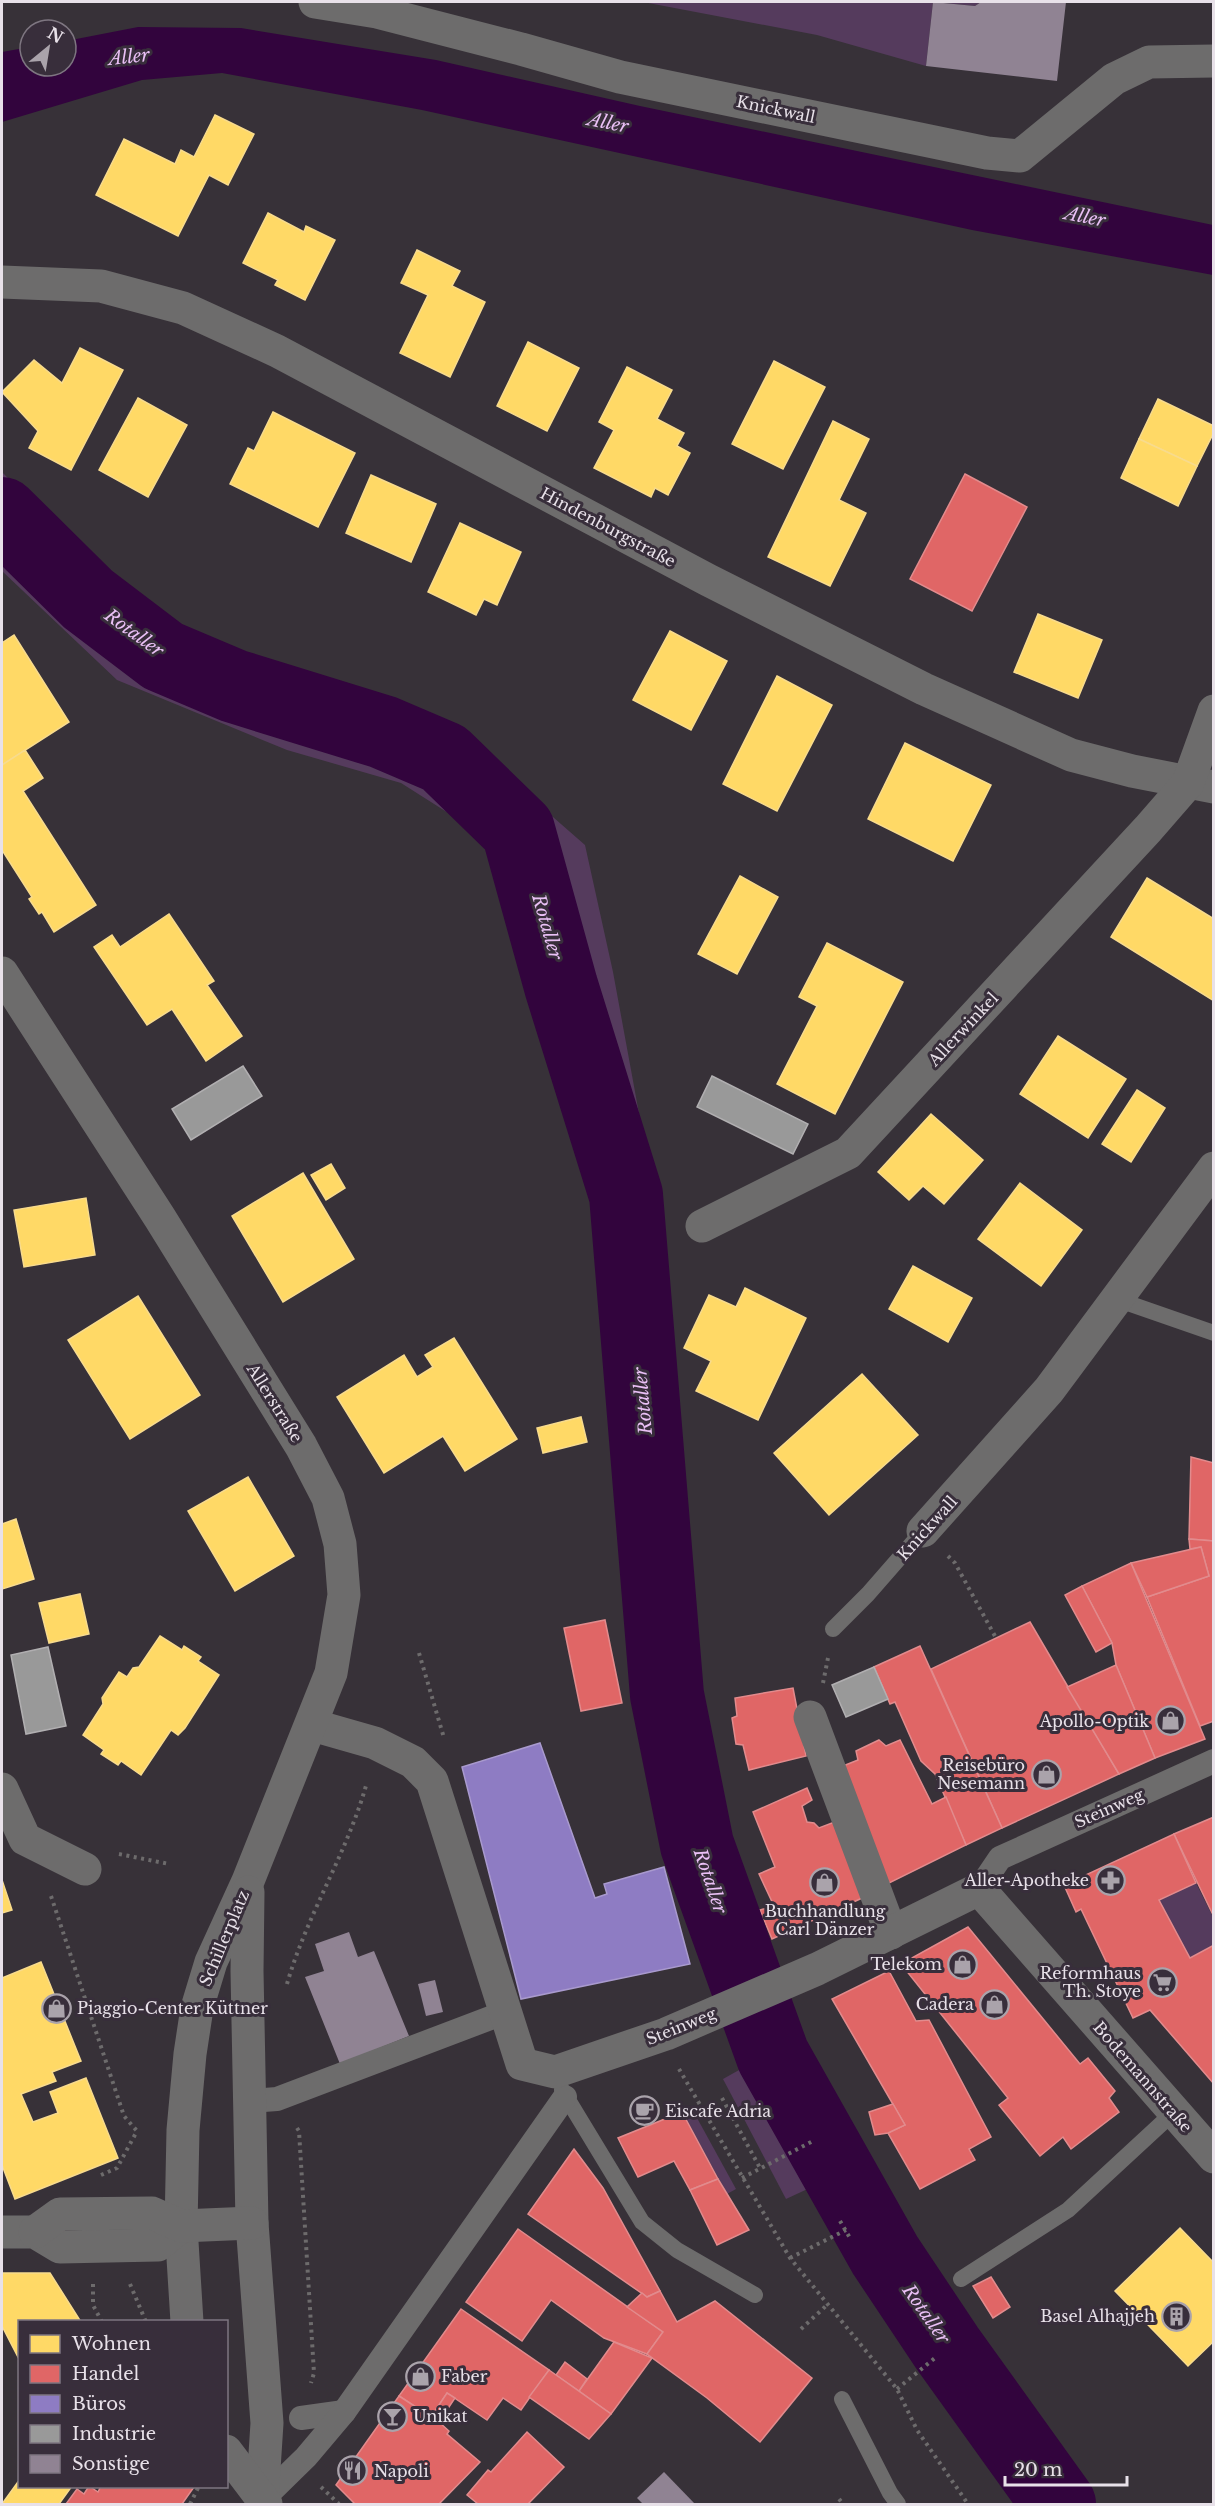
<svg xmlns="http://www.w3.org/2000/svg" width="1215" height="2506" viewBox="0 0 1215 2506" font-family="'Libre Baskerville',serif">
	<rect width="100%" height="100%" fill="#373138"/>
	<g fill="#553b5d">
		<path d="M643,2H981L975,6L933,2L926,66L817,35Z"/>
		<path d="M2,472L87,559L174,635L428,726L499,770L585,845L613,972L663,1244L683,1517L687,1709L741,1918L797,2053L904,2249L1082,2504H1018L907,2347L752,2066L674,1875L641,1716L600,1237L520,904L483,835L401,783L287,750L117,680L2,571Z"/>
		<path d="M1196,1883L1213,1917V1945L1190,1958L1159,1900Z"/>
		<path d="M748,2065L814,2186L786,2199L723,2079Z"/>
		<path d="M691,2107L736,2189L727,2194L682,2112Z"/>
	</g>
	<path fill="#32043d" d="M138,27L241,28L436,60L640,106L1213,225V275L972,230L422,110L222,73L142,80L2,122V52L30,47V66H66V41Z"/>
	<g fill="#ffd966" stroke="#f8db8d" stroke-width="1.5">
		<path d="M215,115L254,134L228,185L209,175L178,236L96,195L124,139L175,164L181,150L194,157Z"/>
		<path d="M268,213L304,232L306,226L335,240L305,300L275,285L278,280L243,263Z"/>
		<path d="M417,250L460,271L452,286L485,302L450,377L400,353L428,295L401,283Z"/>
		<path d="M528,342L579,368L547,431L497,406Z"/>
		<path d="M80,348L123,370L71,470L29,448L38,431L2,392L34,360L62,383Z"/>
		<path d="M774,361L825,387L783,469L732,444Z"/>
		<path d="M627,367L672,390L657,419L684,433L677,446L690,453L668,495L655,488L651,497L594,468L614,430L599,422Z"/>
		<path d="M138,398L187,425L148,497L99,470Z"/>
		<path d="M1158,399L1214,426V432L1197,466L1139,439Z"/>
		<path d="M273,412L355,453L318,527L230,484L248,448L254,451Z"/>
		<path d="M833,421L869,439L839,500L866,513L830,586L768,557Z"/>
		<path d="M1139,439L1197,466L1178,506L1121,478Z"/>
		<path d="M371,475L436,504L411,562L346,533Z"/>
		<path d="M460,523L521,552L497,605L484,599L476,615L428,592Z"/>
		<path d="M1038,614L1102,640L1078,698L1014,672Z"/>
		<path d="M670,631L727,661L691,730L633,700Z"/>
		<path d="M14,635L69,722L2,765V643Z"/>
		<path d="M777,676L832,705L777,811L723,784Z"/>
		<path d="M905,743L991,785L953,861L868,819Z"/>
		<path d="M25,750L43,778L23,791L96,905L54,932L42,912L39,914L29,899L32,897L2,850V765Z"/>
		<path d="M740,876L778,897L737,974L698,954Z"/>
		<path d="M1147,878L1214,919V1001L1111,937Z"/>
		<path d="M169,914L214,981L207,985L242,1036L206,1061L172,1009L147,1025L94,947L112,935L120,947Z"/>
		<path d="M827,943L903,982L835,1114L777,1084L817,1006L799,997Z"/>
		<path d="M1058,1036L1126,1079L1088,1138L1020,1094Z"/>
		<path d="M1137,1090L1165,1108L1131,1162L1102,1144Z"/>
		<path d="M931,1114L983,1160L944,1204L923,1186L909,1200L878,1172Z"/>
		<path d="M331,1164L345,1188L326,1200L311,1175Z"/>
		<path d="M303,1173L354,1259L283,1302L232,1216Z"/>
		<path d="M1020,1183L1082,1230L1041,1286L978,1239Z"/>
		<path d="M86,1198L95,1255L24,1267L14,1210Z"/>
		<path d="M913,1266L972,1298L948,1342L889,1309Z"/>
		<path d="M745,1288L806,1318L758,1420L696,1391L711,1361L684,1348L709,1295L736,1307Z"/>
		<path d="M138,1296L200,1395L130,1439L68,1340Z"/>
		<path d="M454,1338L517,1439L465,1471L443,1436L384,1473L337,1397L404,1355L417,1377L433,1367L425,1355Z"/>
		<path d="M862,1374L918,1435L829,1515L774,1453Z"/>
		<path d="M581,1417L587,1442L543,1453L537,1428Z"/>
		<path d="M248,1477L294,1556L235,1591L188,1511Z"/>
		<path d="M16,1519L34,1579L2,1589V1524Z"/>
		<path d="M80,1594L89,1634L49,1643L39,1603Z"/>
		<path d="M160,1636L182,1650L184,1646L201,1657L198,1661L219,1675L185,1728L178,1735L171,1730L141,1775L121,1761L118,1765L101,1754L104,1750L83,1735L103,1704L102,1698L119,1672L127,1677L133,1668L139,1667Z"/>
		<path d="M2,1880L12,1910L2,1913Z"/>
		<path d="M41,1962L81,2061L52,2072L56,2081L21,2094L33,2122L58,2113L50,2092L86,2078L118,2158L15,2199L2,2165V1978Z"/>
		<path d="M1180,2228L1214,2263V2341L1188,2366L1115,2291Z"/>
		<path d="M2,2273H50L81,2322H20V2361L2,2326Z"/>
		<path d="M20,2479V2486H72L59,2504H2Z"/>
	</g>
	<g fill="#e06666" stroke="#e28b8d" stroke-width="1.5">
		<path d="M965,474L1027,507L972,611L910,579Z"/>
		<path d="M1191,1457L1214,1463V1541L1189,1539Z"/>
		<path d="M1189,1539L1214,1541V1721L1200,1726L1147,1597L1209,1576L1201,1547L1190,1549Z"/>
		<path d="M1201,1547L1209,1576L1147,1597L1131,1563Z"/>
		<path d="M1131,1563L1205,1739L1155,1758L1116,1665L1112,1643L1082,1586Z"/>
		<path d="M1082,1586L1112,1643L1096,1652L1065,1595Z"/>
		<path d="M605,1620L622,1703L581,1711L564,1628Z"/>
		<path d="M1030,1622L1119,1774L1002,1828L931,1669Z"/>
		<path d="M920,1646L1002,1828L966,1845L935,1774L921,1761L895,1702L890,1704L874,1667Z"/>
		<path d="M1116,1665L1155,1758L1119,1774L1067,1687Z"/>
		<path d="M793,1688L806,1756L749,1770L743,1745L736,1744L732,1718L737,1716L735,1698Z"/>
		<path d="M879,1740L886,1746L900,1740L932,1804L946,1797L966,1845L883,1886L838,1768L858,1760L856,1751Z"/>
		<path d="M807,1788L812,1800L802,1806L807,1822L814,1823L819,1828L840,1820L871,1894L772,1939L760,1910L774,1906L759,1874L775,1867L753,1812Z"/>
		<path d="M1214,1817V1917L1174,1834Z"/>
		<path d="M1174,1834L1196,1883L1159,1900L1190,1958L1214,1945V2084L1150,2010L1133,2018L1081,1909L1076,1912L1064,1885Z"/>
		<path d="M968,1927L1080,2064L1088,2058L1115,2091L1109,2098L1119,2112L1071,2149L1063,2137L1040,2156L999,2105L1008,2098L901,1964Z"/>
		<path d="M889,1971L916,2021L929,2020L991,2137L969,2149L975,2160L920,2189L888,2133L905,2125L832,1999Z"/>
		<path d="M893,2104L905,2125L888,2133L875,2135L869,2112Z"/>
		<path d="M682,2112L718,2179L690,2190L674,2161L638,2177L618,2138Z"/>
		<path d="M574,2149L603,2188L660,2291L647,2297L528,2214Z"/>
		<path d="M718,2179L749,2230L717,2245L690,2190Z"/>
		<path d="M518,2229L663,2332L647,2354L604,2338L551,2300L522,2341L466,2302Z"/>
		<path d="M991,2277L1010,2307L993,2318L973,2286Z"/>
		<path d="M660,2291L677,2322L715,2301L812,2378L760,2442L707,2398L647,2354L663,2332L627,2307L642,2293L647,2297Z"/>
		<path d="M461,2309L549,2370L521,2410L503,2398L487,2420L447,2393L431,2417L399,2396Z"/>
		<path d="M614,2342L652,2358L611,2414L579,2391Z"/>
		<path d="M565,2362L587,2379L579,2391L556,2375Z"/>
		<path d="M549,2370L611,2414L589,2439L529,2397Z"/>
		<path d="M447,2393L455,2398L439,2422L431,2417Z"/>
		<path d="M399,2396L439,2422L449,2431L447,2434L480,2462L439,2504H355L336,2485Z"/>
		<path d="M527,2432L564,2467L528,2504H478L467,2495L488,2470L491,2472Z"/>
		<path d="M89,2486L98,2492L101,2486L194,2487L182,2504H66L77,2489L84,2494Z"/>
	</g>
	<path fill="#8e7cc3" stroke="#a99ace" stroke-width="1.5" d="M540,1743L595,1898L607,1894L604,1884L664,1867L690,1964L521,1999L462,1767Z"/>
	<g fill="#999" stroke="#b1afb1" stroke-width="1.5">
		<path d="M243,1066L262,1096L191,1140L172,1109Z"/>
		<path d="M712,1076L808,1124L793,1154L697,1107Z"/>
		<path d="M48,1647L66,1726L26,1734L11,1655Z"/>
		<path d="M874,1667L888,1699L846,1717L832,1685Z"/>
	</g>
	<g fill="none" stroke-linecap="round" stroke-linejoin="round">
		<path stroke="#32043d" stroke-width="74" d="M2,514L88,599L163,656L234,686L383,732L444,758L518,830L561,986L626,1195L667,1695L697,1845L773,2056L885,2255L947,2348L1059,2504"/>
	</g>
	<g fill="#908393">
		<path d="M933,2L975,6L981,2H1066L1057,81L926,66Z"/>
		<path d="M349,1932L358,1957L374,1951L409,2036L340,2064L305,1977L324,1971L315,1944Z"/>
		<path d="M435,1980L443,2012L426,2016L418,1984Z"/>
		<path d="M664,2472L695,2504H643L637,2498Z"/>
	</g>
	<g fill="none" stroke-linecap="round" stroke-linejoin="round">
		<g stroke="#6d6b6c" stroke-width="4" stroke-dasharray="3 4.5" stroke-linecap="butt">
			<path d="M948,1556L955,1563L996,1638"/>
			<path d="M419,1653L444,1738"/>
			<path d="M823,1683L828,1658"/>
			<path d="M119,1854L169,1864"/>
			<path d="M51,1896L124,2116L137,2131"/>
			<path d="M287,1984C307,1914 348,1852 367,1782"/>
			<path d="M679,2069L790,2258L897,2389L917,2430L968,2504"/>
			<path d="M722,2098L760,2168"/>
			<path d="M297,2128L299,2131L314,2373L311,2383"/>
			<path d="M101,2175L117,2168L137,2131"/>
			<path d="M742,2178L813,2141"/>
			<path d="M840,2221L850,2238"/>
			<path d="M790,2258L846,2230"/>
			<path d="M93,2284V2305L102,2322"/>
			<path d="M130,2284L146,2322"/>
			<path d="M801,2329L827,2305"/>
			<path d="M897,2389L935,2358"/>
			<path d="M321,2487L339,2504"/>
			<path d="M839,2499L843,2504"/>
			<path d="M190,2504L199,2486"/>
		</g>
		<g stroke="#6d6c6c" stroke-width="16">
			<path d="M1116,1299L1214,1333"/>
			<path d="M833,1629L868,1594L923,1531"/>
			<path d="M562,2090L642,2222L677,2250L755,2295"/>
			<path d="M961,2279L1068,2210L1173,2113"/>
			<path d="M842,2399L890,2493L898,2504"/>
		</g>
		<g stroke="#6d6c6c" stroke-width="24">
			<path d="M979,1889L1000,1858L1214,1761"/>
			<path d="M250,2101L277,2099L493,2017"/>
			<path d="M301,2418L344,2412"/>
			<path d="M262,2500L306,2457L344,2412L565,2097"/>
		</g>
		<g stroke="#6d6c6c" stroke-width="33">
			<path d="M315,2L377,12L521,49L620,77L987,153L1020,156L1114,79L1149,62L1214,61"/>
			<path d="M2,282L101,286L183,308L277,351L708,580L924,689L1071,755L1132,771L1214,787"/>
			<path d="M702,1226L848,1153L1148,829L1188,783L1214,711"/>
			<path d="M923,1531L1049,1390L1214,1168"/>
			<path d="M810,1717L891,1933"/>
			<path d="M312,1725L375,1743L413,1762L432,1781L522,2064L555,2072L666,2034L817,1969L979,1889L1214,2157"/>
			<path d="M2,1789L25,1839L85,1869"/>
		</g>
		<g stroke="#6d6c6c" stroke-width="33">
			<path d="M2,973L160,1218L301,1446L328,1498L340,1544L344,1595L331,1673L248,1881L211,1962L197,2008L190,2054L183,2130L181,2226L187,2322"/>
			<path d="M248,1892L247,1971L252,2223L267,2423L262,2500"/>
			<path d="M2,2232H35L60,2247L158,2245L181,2226"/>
			<path d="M35,2232L60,2214L152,2213L181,2226L252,2223"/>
			<path d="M226,2451L266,2504"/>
		</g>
	</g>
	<defs>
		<symbol id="shop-ring" viewBox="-11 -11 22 22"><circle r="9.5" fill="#382e3b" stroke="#aaa3ab" stroke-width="1.5"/><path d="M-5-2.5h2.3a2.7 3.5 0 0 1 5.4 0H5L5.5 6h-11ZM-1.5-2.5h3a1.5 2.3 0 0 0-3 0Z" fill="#aaa3ab"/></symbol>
		<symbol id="pharmacy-ring" viewBox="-11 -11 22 22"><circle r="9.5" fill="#382e3b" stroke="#aaa3ab" stroke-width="1.5"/><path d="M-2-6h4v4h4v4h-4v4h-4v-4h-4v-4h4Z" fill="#aaa3ab"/></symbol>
		<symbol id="supermarket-ring" viewBox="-11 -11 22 22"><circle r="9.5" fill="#382e3b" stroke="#aaa3ab" stroke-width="1.5"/><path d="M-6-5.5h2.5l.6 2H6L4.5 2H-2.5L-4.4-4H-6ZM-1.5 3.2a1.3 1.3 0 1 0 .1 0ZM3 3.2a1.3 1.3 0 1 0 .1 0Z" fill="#aaa3ab"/></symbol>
		<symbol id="cafe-ring" viewBox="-11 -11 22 22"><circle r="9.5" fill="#382e3b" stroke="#aaa3ab" stroke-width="1.5"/><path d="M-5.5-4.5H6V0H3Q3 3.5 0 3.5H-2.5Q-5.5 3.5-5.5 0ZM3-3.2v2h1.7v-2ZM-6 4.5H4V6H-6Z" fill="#aaa3ab"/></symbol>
		<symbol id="building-ring" viewBox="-11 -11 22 22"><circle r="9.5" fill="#382e3b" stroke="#aaa3ab" stroke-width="1.5"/><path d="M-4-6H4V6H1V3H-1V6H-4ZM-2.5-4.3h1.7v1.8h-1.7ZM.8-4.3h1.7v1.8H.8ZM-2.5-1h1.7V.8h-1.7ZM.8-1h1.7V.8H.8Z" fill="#aaa3ab"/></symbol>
		<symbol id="bar-ring" viewBox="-11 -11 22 22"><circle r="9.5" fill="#382e3b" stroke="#aaa3ab" stroke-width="1.5"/><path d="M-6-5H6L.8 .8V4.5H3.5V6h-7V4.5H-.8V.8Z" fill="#aaa3ab"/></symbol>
		<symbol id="restaurant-ring" viewBox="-11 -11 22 22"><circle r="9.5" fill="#382e3b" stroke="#aaa3ab" stroke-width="1.5"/><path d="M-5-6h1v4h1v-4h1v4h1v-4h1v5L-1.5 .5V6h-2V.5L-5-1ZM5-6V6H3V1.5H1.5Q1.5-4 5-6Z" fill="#aaa3ab"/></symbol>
	</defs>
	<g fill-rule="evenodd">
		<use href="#shop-ring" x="1154" y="1704" width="33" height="33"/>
		<use href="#shop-ring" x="1030" y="1758" width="33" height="33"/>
		<use href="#pharmacy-ring" x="1094" y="1864" width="33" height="33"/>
		<use href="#shop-ring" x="808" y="1866" width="33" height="33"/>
		<use href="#shop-ring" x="946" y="1948" width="33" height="33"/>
		<use href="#supermarket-ring" x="1146" y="1966" width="33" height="33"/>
		<use href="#shop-ring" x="978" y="1988" width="33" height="33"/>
		<use href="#shop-ring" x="40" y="1992" width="33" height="33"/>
		<use href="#cafe-ring" x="628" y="2094" width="33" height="33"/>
		<use href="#building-ring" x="1160" y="2300" width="33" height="33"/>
		<use href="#shop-ring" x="404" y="2360" width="33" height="33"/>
		<use href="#bar-ring" x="376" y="2400" width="33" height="33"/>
		<use href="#restaurant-ring" x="336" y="2454" width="33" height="33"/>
	</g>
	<g text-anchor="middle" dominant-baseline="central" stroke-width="6" stroke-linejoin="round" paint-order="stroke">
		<g font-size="16" fill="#e8e1e9" stroke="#382e3b">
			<text transform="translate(776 109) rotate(12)">Knickwall</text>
			<text transform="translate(608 527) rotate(28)">Hindenburgstraße</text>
			<text transform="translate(963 1029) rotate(-47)">Allerwinkel</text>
			<text transform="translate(275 1403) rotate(58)">Allerstraße</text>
			<text transform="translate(927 1528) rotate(-48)">Knickwall</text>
			<text transform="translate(1109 1808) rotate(-24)">Steinweg</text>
			<text transform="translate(224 1938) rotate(-67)">Schillerplatz</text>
			<text transform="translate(681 2026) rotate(-22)">Steinweg</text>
			<text transform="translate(1143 2077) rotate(49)">Bodemannstraße</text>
		</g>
		<g font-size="16" fill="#e8e1e9" stroke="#382e3b" text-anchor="end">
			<text x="1149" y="1721">Apollo-Optik</text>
			<text x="1025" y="1765">Reisebüro<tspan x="1025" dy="18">Nesemann</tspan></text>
			<text x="1089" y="1880">Aller-Apotheke</text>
			<text x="825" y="1911" text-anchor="middle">Buchhandlung<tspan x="825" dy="18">Carl Dänzer</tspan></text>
			<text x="942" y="1964">Telekom</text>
			<text x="1141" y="1973">Reformhaus<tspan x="1141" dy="18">Th. Stoye</tspan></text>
			<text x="974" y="2004">Cadera</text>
			<text x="77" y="2008" text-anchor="start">Piaggio-Center Küttner</text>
			<text x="665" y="2111" text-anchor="start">Eiscafe Adria</text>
			<text x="1155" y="2316">Basel Alhajjeh</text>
			<text x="441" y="2376" text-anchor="start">Faber</text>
			<text x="413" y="2416" text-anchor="start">Unikat</text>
			<text x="374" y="2471" text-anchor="start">Napoli</text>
		</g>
		<g font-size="18" font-style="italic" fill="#eac0f6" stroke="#382e3b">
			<text transform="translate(129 57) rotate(-6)">Aller</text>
			<text transform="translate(608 123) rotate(11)">Aller</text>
			<text transform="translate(1085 217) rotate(11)">Aller</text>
			<text transform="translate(134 633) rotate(36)">Rotaller</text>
			<text transform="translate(547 927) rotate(74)">Rotaller</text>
			<text transform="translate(643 1401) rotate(-95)">Rotaller</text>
			<text transform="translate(710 1881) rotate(71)">Rotaller</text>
			<text transform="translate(926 2314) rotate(55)">Rotaller</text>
		</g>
	</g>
	<rect width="1215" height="2506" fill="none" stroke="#e8e1e9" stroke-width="6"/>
	<rect x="18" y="2320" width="210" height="168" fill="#382e3b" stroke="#7e7681" stroke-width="1.5"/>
	<rect x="30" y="2335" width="30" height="18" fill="#ffd966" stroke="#7e7681" stroke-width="1.5"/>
	<text x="72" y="2350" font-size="18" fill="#e8e1e9">Wohnen</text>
	<rect x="30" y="2365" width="30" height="18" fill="#e06666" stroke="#7e7681" stroke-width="1.5"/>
	<text x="72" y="2380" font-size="18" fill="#e8e1e9">Handel</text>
	<rect x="30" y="2395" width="30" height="18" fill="#8e7cc3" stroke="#7e7681" stroke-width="1.5"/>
	<text x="72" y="2410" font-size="18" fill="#e8e1e9">Büros</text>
	<rect x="30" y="2425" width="30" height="18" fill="#999999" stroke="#7e7681" stroke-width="1.5"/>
	<text x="72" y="2440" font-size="18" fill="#e8e1e9">Industrie</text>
	<rect x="30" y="2455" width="30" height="18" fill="#908393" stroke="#7e7681" stroke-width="1.5"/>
	<text x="72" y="2470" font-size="18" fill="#e8e1e9">Sonstige</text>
	<g transform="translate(48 48) rotate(30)"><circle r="28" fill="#382e3b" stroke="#7e7681" stroke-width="1.5"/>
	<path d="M0-4.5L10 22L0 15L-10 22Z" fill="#aaa3ab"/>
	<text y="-9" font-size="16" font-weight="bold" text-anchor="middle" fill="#e8e1e9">N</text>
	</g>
	<path d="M1005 2476v9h122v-9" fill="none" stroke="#e8e1e9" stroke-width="3"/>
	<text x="1014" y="2476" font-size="18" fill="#e8e1e9" stroke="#382e3b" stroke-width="4.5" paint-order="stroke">20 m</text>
</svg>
